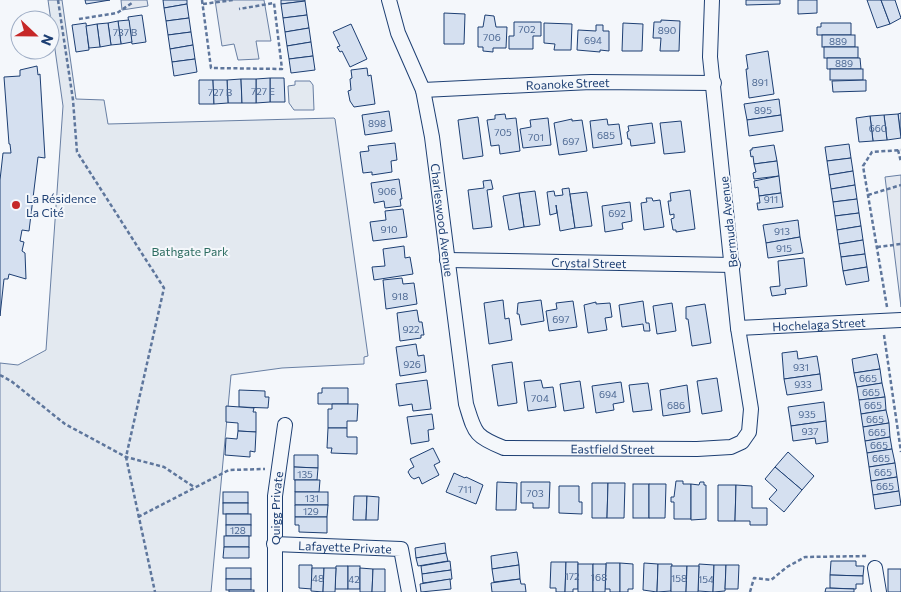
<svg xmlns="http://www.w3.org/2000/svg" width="901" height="592" viewBox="0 0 901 592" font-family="Commissioner,sans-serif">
	<rect width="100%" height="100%" fill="#f4f7fb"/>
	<g fill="#e3e9f0" stroke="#687fa3">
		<path d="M48,0H62L76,99L104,100L108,124L334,118L335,119L368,356L364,357V364L282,368L231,375L211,592H0V363L18,365L46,350L63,106Z"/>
		<path d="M295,81H310L313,85L314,110H294L289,103L288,86L295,85Z"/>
	</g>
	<g fill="#e3e8f0" stroke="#687fa3">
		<path d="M121,0H147L148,6L122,10Z"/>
		<path d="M215,0H264L271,41H256L259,59L238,60L234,44L222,46Z"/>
		<path d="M901,175V307L885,177Z"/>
	</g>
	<g fill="#d5e0f0" stroke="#1d3f73">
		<path d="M85,0H110L86,4Z"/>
		<path d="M163,0H187V4L164,8Z"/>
		<path d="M281,0H305V1L281,4Z"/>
		<path d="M746,0H780V4L746,5Z"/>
		<path d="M798,0H817V13L798,14Z"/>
		<path d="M867,0H881L890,24L877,28Z"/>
		<path d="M881,0H895L901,18L890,24Z"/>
		<path d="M305,1L307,15L283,18L281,4Z"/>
		<path d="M187,4L189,18L166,21L164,8Z"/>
		<path d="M444,13L465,14L464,44H444Z"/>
		<path d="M142,15L146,42L132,44L128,17Z"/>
		<path d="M307,15L309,28L285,32L283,18Z"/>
		<path d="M485,15L494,16L496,27H507L506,48H493V52L483,51V47H478V27H483Z"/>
		<path d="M189,18L191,32L168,35L166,21Z"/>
		<path d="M129,20L132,42L121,44L118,21Z"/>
		<path d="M661,20L680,21L679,51H660L661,38H653L654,22H661Z"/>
		<path d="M118,21L121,44L111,45L108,23Z"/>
		<path d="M514,22H541V36H533V49H509V36H514Z"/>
		<path d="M86,23L89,50L76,52L72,25Z"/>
		<path d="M108,23L111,45L100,47L97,24Z"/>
		<path d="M544,23L572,24L571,50H554L555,44L544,43Z"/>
		<path d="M623,23L643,24L642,51H622Z"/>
		<path d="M821,23H851V35H817V27H821Z"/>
		<path d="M97,24L100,47L89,48L86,26Z"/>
		<path d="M351,24L367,59L350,67L342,51L340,52L337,47L340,46L333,32Z"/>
		<path d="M596,25H603V31H609V51L600,50V52L577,50L578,30L596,31Z"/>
		<path d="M309,28L311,42L287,46L285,32Z"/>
		<path d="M191,32L193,45L170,49L168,35Z"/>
		<rect x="822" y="35" width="33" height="12"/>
		<path d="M311,42L313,56L289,59L287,46Z"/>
		<path d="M193,45L195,59L172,62L170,49Z"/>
		<rect x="824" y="47" width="34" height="11"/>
		<path d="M768,51L774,94L749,98L746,69H748L746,55Z"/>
		<path d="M313,56L315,70L291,73L289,59Z"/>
		<path d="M827,58H860L861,69H827Z"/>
		<path d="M195,59L197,72L174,76L172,62Z"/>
		<path d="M37,66L38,75L40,74L45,158L38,157L29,231L22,230L20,241L24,242L22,251L25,253L26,279L9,274L8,279H4L0,316V180L3,153H11L10,144H9L4,77L20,76V70Z"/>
		<path d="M367,68L368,76L371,75L375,104L354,107L350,101L348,91L351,90L350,79L352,78L351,70Z"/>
		<rect x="830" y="69" width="33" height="11"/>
		<path d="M270,78H284L285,102H270Z"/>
		<path d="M270,78V102L256,103V79Z"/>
		<path d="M241,79L242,103H228L227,80Z"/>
		<path d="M241,79H256V103H242Z"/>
		<path d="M199,80H213L214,104H199Z"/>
		<path d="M213,80H227L228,103L214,104Z"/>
		<path d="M866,80V91L833,92L832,81Z"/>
		<path d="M779,99L781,115L747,120L744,104Z"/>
		<path d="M389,111L392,131L365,135L362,115Z"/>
		<path d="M901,113V138L898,114Z"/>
		<path d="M505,114L506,119L516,118L520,151L500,154L499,145L491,146L487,120L495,119V115Z"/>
		<path d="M898,114L901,138L887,140L884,115Z"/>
		<path d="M781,115L783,131L749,136L747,120Z"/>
		<path d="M884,115L887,140L873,141L870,116Z"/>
		<path d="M870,116L873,141L859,142L856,118Z"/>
		<path d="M478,117L483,156L463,159L458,120Z"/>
		<path d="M548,118L551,145L523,148L520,129L531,127L530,120Z"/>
		<path d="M572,119V121L582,120L587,151L559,155L554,123Z"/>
		<path d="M607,119L608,125L619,124L622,144L593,148L590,121Z"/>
		<path d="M681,121L685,152L664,154L660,123Z"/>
		<path d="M652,123L655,143L631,146L630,139H628L627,132L629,131L628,126Z"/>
		<path d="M395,143L397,160L391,161L392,172L372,175V172L363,173L360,152L369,151L368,146Z"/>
		<path d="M849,144L851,158L827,161L825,147Z"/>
		<path d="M774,145L777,161L754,164L753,156L751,157L750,150H752V148Z"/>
		<path d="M851,158L853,171L829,175L827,161Z"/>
		<path d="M777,161L779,176L754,179L753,173L756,172L754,164Z"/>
		<path d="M853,171L855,185L831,189L829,175Z"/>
		<path d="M779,176L781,193L759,196L758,187L755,188L754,181Z"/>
		<path d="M399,179L402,199H400L401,206L385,208L384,201L374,203L371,183Z"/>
		<path d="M491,180L493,189L487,190L492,227L473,229L468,190L484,188L483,181Z"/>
		<path d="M855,185L857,199L833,202L831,189Z"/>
		<path d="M569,188L575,228L560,231L556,205L557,213L550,215L547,192L554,191L555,196L563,195L562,189Z"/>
		<path d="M690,190L695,229L676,232V230H673L671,219L674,218V214L670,215L668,201H671L670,193Z"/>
		<path d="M535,191L540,225L524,227L519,193Z"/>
		<path d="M587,192L592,226L575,228L570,194Z"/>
		<path d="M519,193L524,227L509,230L503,196Z"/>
		<path d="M781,193L783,207L758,210L757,203H760L759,196Z"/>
		<path d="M646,198H652L653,201L660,200L664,227L644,230L641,203L647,202Z"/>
		<path d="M857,199L859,213L835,216L833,202Z"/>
		<path d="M630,202L632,221L622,223L623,229L605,232L602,206Z"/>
		<path d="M403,209L407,237L373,241L370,222L386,220L385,211Z"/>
		<path d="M859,213L861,226L837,230L835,216Z"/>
		<path d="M798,220L800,237L766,243L763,225Z"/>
		<path d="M861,226L863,240L839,244L837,230Z"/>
		<path d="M800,237L803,253L768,258L766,243Z"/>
		<path d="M863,240L865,254L841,257L839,244Z"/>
		<path d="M404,246L405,258L410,257L413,274L374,280L372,267L385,266L383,249Z"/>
		<path d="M865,254L867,267L843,271L841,257Z"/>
		<path d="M804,258L807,286L785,289L786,294L772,296L770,287L780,286L778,261Z"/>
		<path d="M867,267L869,281L846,285L843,271Z"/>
		<path d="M402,278L403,284L414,283L417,304L386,309L383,280Z"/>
		<path d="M503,300L505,319L509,318L512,340L489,344L484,303Z"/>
		<path d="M541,300L544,321L521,325L519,314H517L518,303Z"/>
		<path d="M573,301L577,327L549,331L546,311L557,309L556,303Z"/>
		<path d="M643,301L646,323H649L650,331H644L643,324L622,327L619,305Z"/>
		<path d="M596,302V304L610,303L612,317L605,318L607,330L588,333L584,305Z"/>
		<path d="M672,303L676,331L657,334L653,306Z"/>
		<path d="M705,304L711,343L692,346L688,319H686V307Z"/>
		<path d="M417,310L419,322H422L424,335H421V338L400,341L397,313Z"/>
		<path d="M416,344L418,356L424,355L426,372L400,376L396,347Z"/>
		<path d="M797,351L798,359L817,356L820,374L784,379L782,353Z"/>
		<path d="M877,354L880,369L854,373L852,359Z"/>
		<path d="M512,362L517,403L498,406L492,365Z"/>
		<path d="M880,369L882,383L857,387L854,373Z"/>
		<path d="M820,374L822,390L787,395L784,379Z"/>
		<path d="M717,378L722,411L702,414L697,381Z"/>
		<path d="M427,380L431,409L413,411L412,404L399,406L396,384Z"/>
		<path d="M541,380L543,388L553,387L556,407L528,411L524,382Z"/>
		<path d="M580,381L584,408L564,411L560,384Z"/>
		<path d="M621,382L624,402L613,404L614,410L596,413L592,386Z"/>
		<path d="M648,383L652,410L633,412L629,385Z"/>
		<path d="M882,383L885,397L859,400L857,387Z"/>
		<path d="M687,385L690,412L663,416L660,390Z"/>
		<path d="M322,388H348V404H318V393H322Z"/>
		<path d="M239,390L265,391V397H269L268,408L239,407Z"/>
		<path d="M885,397L886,410L861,414L859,400Z"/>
		<path d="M824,402L826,421L791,426L788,407Z"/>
		<path d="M332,404H358L357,421H347V428H328V409H332Z"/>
		<path d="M226,406L254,408L253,412H256V432L238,431V423L226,422Z"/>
		<path d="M886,410L889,423L863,427L861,414Z"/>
		<path d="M432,414L434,429L428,430L429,441L411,444L407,417Z"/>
		<path d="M826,421L828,442L816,444L815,438L793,441L791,426Z"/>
		<path d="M889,423L890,437L865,441L863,427Z"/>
		<path d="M328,428H347V437H357V454L331,453L332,448H327Z"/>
		<path d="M238,431L256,432L255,452L250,451V457L225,455L226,438L237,439Z"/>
		<path d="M890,437L892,449L867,453L865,441Z"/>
		<path d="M433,448L440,462L434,465L439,475L422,484L419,477L414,479L411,477L408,472L410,469L414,467L410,459Z"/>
		<path d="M892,449L895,463L869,467L867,453Z"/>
		<path d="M788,452L814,476L802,490L775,467Z"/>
		<path d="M294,455H318V468L294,467Z"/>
		<path d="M895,463L897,477L871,481L869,467Z"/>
		<path d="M294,467L318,468L317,480H294Z"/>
		<path d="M775,467L802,490L784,512L769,499L777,490L765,479Z"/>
		<path d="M454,473L465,478L466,477L483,485L476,504L446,492Z"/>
		<path d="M897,477L899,491L873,495L871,481Z"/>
		<path d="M295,480H320L319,492H295Z"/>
		<path d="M676,481H683V484H691V519H674V502H671V497H674Z"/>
		<path d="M497,482L517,483L516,510H496Z"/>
		<path d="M521,482H550L549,508H533V503H521Z"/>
		<path d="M700,482H704V485H706V519L691,520V484L699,485Z"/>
		<path d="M592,483H608L607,518H592Z"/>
		<path d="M608,483H625L624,518H607Z"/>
		<rect x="633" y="484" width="16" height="34"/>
		<path d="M649,484H666L665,518H649Z"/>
		<path d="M718,485H736L735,521H718Z"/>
		<path d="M736,485L752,486V508H767V525H750V521H735Z"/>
		<path d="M559,486H579V502H582V514L559,513Z"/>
		<path d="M899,491L901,505L875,509L873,495Z"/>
		<rect x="223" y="492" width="25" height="11"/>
		<rect x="295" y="492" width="33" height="13"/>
		<path d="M354,496H367L366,520H353Z"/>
		<path d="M367,496L379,497L378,520H366Z"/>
		<rect x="223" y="503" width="25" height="11"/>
		<path d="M295,505H328L327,517H295Z"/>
		<rect x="226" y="514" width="25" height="11"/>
		<path d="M295,517H327V533L299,532V525H295Z"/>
		<rect x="226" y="525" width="25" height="11"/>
		<rect x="224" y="536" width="25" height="11"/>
		<path d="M445,543L446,553L416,558L415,548Z"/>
		<path d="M224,547H249V558H223Z"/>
		<path d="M517,552L519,565L492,569L491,556Z"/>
		<path d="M446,553L448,561L418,566L416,558Z"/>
		<path d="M450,561L451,570L422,574L421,566Z"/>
		<path d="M831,561H856V566H864L863,576L830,575Z"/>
		<path d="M551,562H566L565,592H556V588H550Z"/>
		<path d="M566,562H578V589H573V592H565Z"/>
		<path d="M606,563H620V592H610V589H605Z"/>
		<path d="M620,563L633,564V589H628V592H620Z"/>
		<path d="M644,563L658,564L657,592L643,590Z"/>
		<rect x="578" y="564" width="15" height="28"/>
		<path d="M593,564H606L605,592H593Z"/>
		<path d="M658,564H672L671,591L657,592Z"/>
		<path d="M699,564L714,565L713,592L698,591Z"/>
		<path d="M299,565H312V589L299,588Z"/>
		<path d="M519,565L520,579L494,582L492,569Z"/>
		<path d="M714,565H726L725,591L713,592Z"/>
		<path d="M726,565H739L738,589H725Z"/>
		<path d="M336,566H348V589H335Z"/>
		<rect x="348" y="566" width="12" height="23"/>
		<path d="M671,566H687L686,592H671Z"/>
		<path d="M687,566H699L698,592H686Z"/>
		<rect x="226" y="568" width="25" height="11"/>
		<path d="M312,568H324L323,592L311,591Z"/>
		<path d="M324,568H336L335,592H323Z"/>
		<path d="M360,568L373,569L372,592H360Z"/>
		<path d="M373,569H385V592H372Z"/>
		<rect x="888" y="569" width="13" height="23"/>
		<path d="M451,570L452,579L423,583L422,574Z"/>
		<path d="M830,575L863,576V584H856V589L830,588Z"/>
		<rect x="226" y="579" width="25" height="11"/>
		<path d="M450,579L451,589L421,592L420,584Z"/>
		<path d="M520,579L521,584H525L526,592H492L491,583Z"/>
		<path d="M826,588L854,589V592H825Z"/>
		<rect x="229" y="590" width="25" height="2"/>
	</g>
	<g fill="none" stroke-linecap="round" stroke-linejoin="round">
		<defs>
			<g id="minor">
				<path id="s1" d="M389,0L398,33L423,90L432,137L466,404C475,433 474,436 504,448L697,449L731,447L742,442L749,432L751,409L738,328L710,57L712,0"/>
				<path id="s2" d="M423,90L591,82L714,83"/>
				<path id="s3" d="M447,260L733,265"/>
				<path id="s4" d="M738,328L901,320"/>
				<path id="s5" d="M274,544L401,549L409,592"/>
				<path d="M875,568L879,592"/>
				<path id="s6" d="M275,592V496L285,425"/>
			</g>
		</defs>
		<use href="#minor" stroke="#1d3f73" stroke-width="16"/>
		<g stroke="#5e769c" stroke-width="2.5" stroke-dasharray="4 2.5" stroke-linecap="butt">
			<path d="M58,0L73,100L77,152L164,288L126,457L155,592"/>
			<path d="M202,0L211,68L282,69L274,3L239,9"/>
			<path d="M203,4L233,0"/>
			<path d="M79,19L117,13L132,3"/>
			<path d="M898,150L901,162"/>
			<path d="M868,195L901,185"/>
			<path d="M877,247L901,244"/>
			<path d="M887,307L863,166L872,152L901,150"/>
			<path d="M884,335L901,452"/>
			<path d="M0,375L11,381L65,424L126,457L164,467L194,487"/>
			<path d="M138,517L229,470L265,469"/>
			<path d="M750,592L754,578L771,580L787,567L805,557L868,556"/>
		</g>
		<use href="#minor" stroke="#f4f7fb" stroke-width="14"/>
	</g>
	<circle fill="#c62828" stroke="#f4f7fb" stroke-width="2" cx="16" cy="205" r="5"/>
	<g text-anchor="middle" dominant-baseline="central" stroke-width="4" stroke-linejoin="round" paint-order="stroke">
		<g font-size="10" fill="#4b6792">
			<text x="527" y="29">702</text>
			<text x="667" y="30">890</text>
			<text x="125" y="32">737 B</text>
			<text x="492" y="37">706</text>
			<text x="593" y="40">694</text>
			<text x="838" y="41">889</text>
			<text x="844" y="63">889</text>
			<text x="760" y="82">891</text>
			<text x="263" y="91">727 E</text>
			<text x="220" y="92">727 B</text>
			<text x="763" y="110">895</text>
			<text x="377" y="123">898</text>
			<text x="878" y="128">660</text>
			<text x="503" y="132">705</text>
			<text x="606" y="135">685</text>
			<text x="536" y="137">701</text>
			<text x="571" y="141">697</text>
			<text x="387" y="191">906</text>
			<text x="771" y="199">911</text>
			<text x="617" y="213">692</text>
			<text x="389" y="229">910</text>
			<text x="782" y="231">913</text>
			<text x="784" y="248">915</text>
			<text x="400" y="296">918</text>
			<text x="561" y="319">697</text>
			<text x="411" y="329">922</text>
			<text x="412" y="364">926</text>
			<text x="801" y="367">931</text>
			<text x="868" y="378">665</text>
			<text x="803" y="384">933</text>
			<text x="871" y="392">665</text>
			<text x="608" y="394">694</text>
			<text x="540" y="398">704</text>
			<text x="676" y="405">686</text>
			<text x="873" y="405">665</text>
			<text x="807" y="414">935</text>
			<text x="875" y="419">665</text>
			<text x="810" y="431">937</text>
			<text x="877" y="432">665</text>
			<text x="879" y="445">665</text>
			<text x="881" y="458">665</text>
			<text x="883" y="472">665</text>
			<text x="305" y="474">135</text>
			<text x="885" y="486">665</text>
			<text x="465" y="489">711</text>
			<text x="535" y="493">703</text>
			<text x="312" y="498">131</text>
			<text x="311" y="511">129</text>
			<text x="238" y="530">128</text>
			<text x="572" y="576">172</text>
			<text x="599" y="577">168</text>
			<text x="318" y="578">48</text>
			<text x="679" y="578">158</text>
			<text x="354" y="579">42</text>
			<text x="706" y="579">154</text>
		</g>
		<g font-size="12" fill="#1d3f73" stroke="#f4f7fb">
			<text stroke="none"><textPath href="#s2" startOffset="145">Roanoke Street</textPath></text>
			<text stroke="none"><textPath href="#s1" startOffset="228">Charleswood Avenue</textPath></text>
			<text transform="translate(728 222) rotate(-96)">Bermuda Avenue</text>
			<text stroke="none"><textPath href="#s3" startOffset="142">Crystal Street</textPath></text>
			<text stroke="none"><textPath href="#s4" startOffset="81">Hochelaga Street</textPath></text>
			<text stroke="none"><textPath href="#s1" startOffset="584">Eastfield Street</textPath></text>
			<text stroke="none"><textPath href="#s6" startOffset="84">Quigg Private</textPath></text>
			<text stroke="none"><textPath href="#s5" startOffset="71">Lafayette Private</textPath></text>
		</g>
		<g font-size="12" fill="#1d3f73" stroke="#f4f7fb" text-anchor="start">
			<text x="26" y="198">La Résidence<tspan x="26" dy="14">La Cité</tspan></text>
		</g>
		<g font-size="12" fill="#2c6c60" stroke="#f4f7fb">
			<text x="190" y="251">Bathgate Park</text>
		</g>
	</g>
	<g transform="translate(35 35) rotate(112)"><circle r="24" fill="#f4f7fb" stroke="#9eadc5"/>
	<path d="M0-4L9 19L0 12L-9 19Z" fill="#c62828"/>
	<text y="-8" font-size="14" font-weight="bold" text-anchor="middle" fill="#1d3f73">N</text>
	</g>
</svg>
